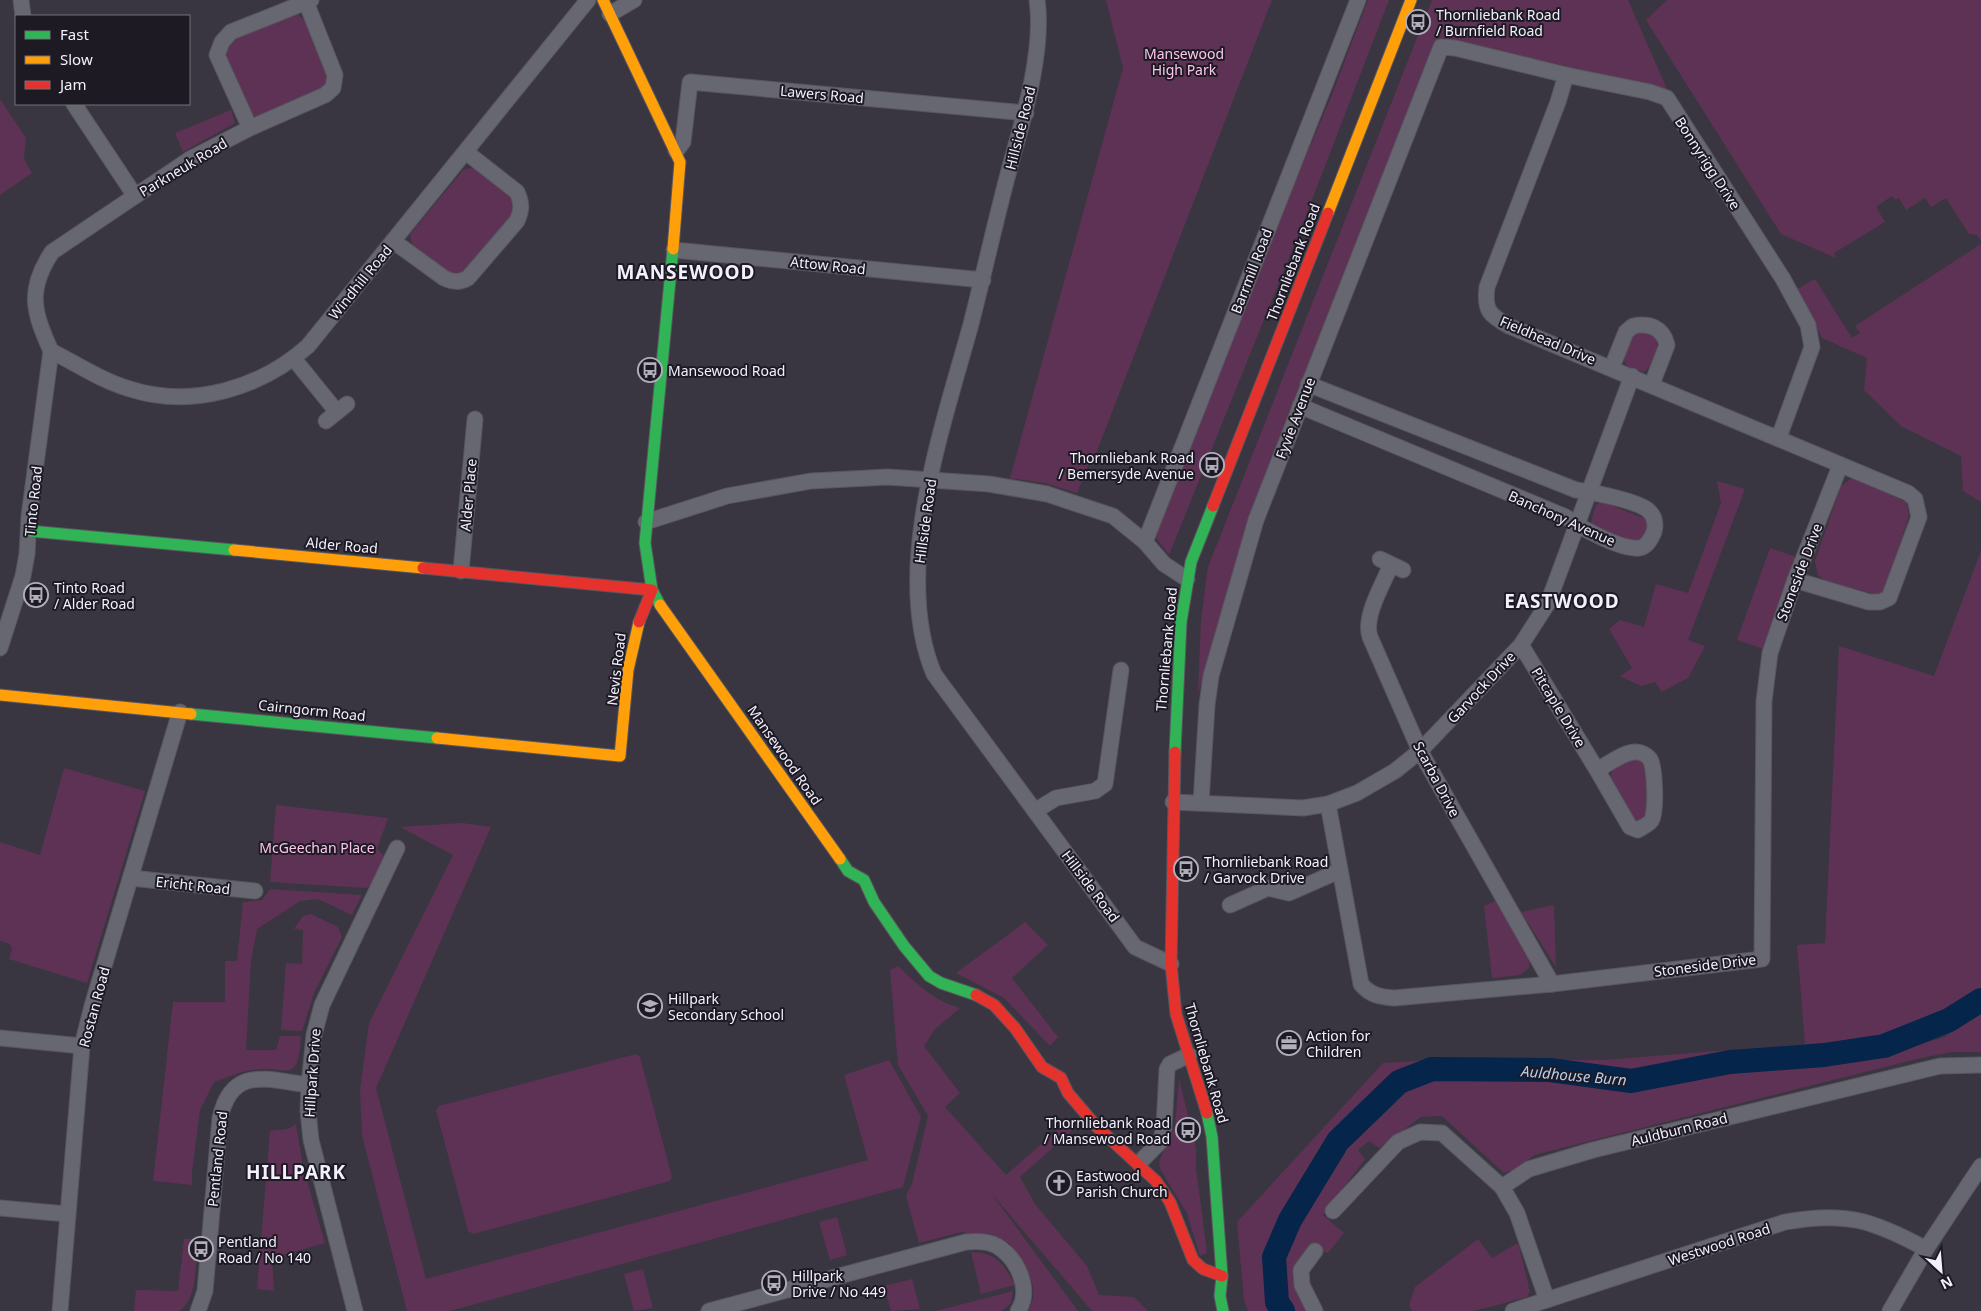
<svg xmlns="http://www.w3.org/2000/svg" width="1981" height="1311" viewBox="0 0 1981 1311" font-family="'Noto Sans',sans-serif">
	<rect width="100%" height="100%" fill="#393641"/>
	<g fill="#5e3254">
		<path d="M1106,0H1272L1095,456L1092,455L1077,493L1045,483L1010,478L1123,68Z"/>
		<path d="M1368,0H1389L1305,218L1169,555L1155,536L1254,279L1331,97Z"/>
		<path d="M1432,0H1628L1667,89L1438,37L1297,394L1238,553L1198,694L1201,621L1208,567Z"/>
		<path d="M1667,0H1981V241L1977,235L1969,234L1946,198L1931,207L1925,198L1906,210L1899,198L1895,200L1892,196L1876,207L1885,222L1834,253L1836,258L1781,234L1646,20Z"/>
		<path d="M296,13C316,27 321,57 329,78L324,88L258,117L250,114L225,53C239,29 271,23 296,13Z"/>
		<path d="M0,99L26,138L24,159L32,173L0,195Z"/>
		<path d="M231,110L235,123L183,152L175,133Z"/>
		<path d="M473,168L479,170C494,182 517,192 513,213L466,271L460,274H452C439,265 406,251 411,233L464,169Z"/>
		<path d="M1981,244V502L1963,491L1961,456L1901,426L1864,390L1867,358L1822,338L1796,290L1815,279L1852,338L1860,333L1855,326Z"/>
		<path d="M1641,332L1649,334L1656,338C1660,352 1654,363 1644,372L1627,366L1623,359L1633,334Z"/>
		<path d="M1853,477L1906,502L1909,515L1886,589L1879,595L1826,581L1818,575L1815,561L1841,486Z"/>
		<path d="M1717,481L1745,489L1688,640L1705,646L1688,678L1662,692L1655,682L1641,686L1620,676L1632,668L1609,629L1620,620L1644,627L1656,584L1688,593L1721,503Z"/>
		<path d="M1602,502L1646,519L1652,525L1639,543L1594,528L1591,521L1596,505Z"/>
		<path d="M1770,548L1796,557L1764,649L1737,640Z"/>
		<path d="M1981,551V989L1938,1018L1874,1044L1617,1074L1546,1066L1447,1064L1446,1060H1603L1805,1044L1797,945L1825,943L1839,646L1934,676Z"/>
		<path d="M1632,759L1642,760L1646,765L1649,813L1646,819L1639,822L1633,818L1610,776L1614,769Z"/>
		<path d="M64,768L145,791L87,983L9,959L12,949L10,944L0,941V842L40,855Z"/>
		<path d="M276,805L388,818L377,849L384,856L371,886L366,888L270,882Z"/>
		<path d="M462,823L491,827L376,1088L426,1279L868,1160L844,1075L889,1060L921,1117L903,1187L450,1311H407L362,1135L360,1090L369,1023L453,855L400,827Z"/>
		<path d="M270,889L362,895L352,915L318,899L300,901L257,929L251,961L246,1050H276L280,1036H301C298,1088 286,1064 252,1070C239,1072 226,1078 214,1082L200,1110L192,1172V1185L153,1181L173,1002H225V961H237L243,902L262,900Z"/>
		<path d="M1495,901L1530,958L1529,968L1520,975L1492,978L1484,906Z"/>
		<path d="M1554,905L1556,967L1521,912Z"/>
		<path d="M311,914L338,927L342,937L314,993L302,1031L281,1030L286,963L302,964L303,930L294,929L303,916Z"/>
		<path d="M1025,922L1048,945L1012,978L1058,1037L1050,1046L1004,998L956,973Z"/>
		<path d="M898,966C917,984 934,1001 960,1008L935,1029L924,1046L960,1093L945,1107L1006,1175L1071,1118L1078,1125L1020,1177L1035,1204L1087,1266L1099,1295L1134,1297L1148,1311H1092L991,1193L1078,1311H1028C1043,1287 1023,1262 1009,1243L962,1232L919,1243L906,1196L912,1184L928,1116L898,1065L890,970Z"/>
		<path d="M1981,1013V1052H1952L1921,1058L1534,1155L1517,1169L1504,1173L1442,1116L1421,1117L1379,1148L1369,1141L1358,1150L1365,1159L1323,1215L1344,1233L1328,1253L1308,1246L1298,1263L1311,1311H1248L1244,1300L1237,1222L1383,1063L1432,1060L1436,1075L1526,1076L1575,1078L1610,1084L1665,1081L1761,1067L1865,1057L1943,1038Z"/>
		<path d="M636,1054L640,1057L672,1177L670,1181L473,1234L468,1231L436,1110L439,1106Z"/>
		<path d="M1179,1079L1196,1148V1168L1207,1253L1200,1256L1187,1213L1160,1169L1159,1161L1175,1126Z"/>
		<path d="M296,1124L303,1167L325,1243L272,1258L274,1291L257,1289L270,1131L288,1129Z"/>
		<path d="M837,1217L847,1255L830,1260L819,1222Z"/>
		<path d="M184,1239H197C195,1261 199,1296 180,1311H134L136,1290L178,1291Z"/>
		<path d="M1478,1239L1492,1258L1518,1243L1530,1291L1527,1297L1474,1311H1412L1409,1306L1415,1287Z"/>
		<path d="M971,1252C997,1253 1003,1263 1015,1285L981,1294Z"/>
		<path d="M643,1269L653,1308L634,1311L624,1274Z"/>
		<path d="M912,1279L920,1309L891,1311L884,1286Z"/>
		<path d="M1013,1291L1011,1303L1002,1311H936Z"/>
	</g>
	<g fill="none" stroke-linecap="round" stroke-linejoin="round">
		<path stroke="#05254a" stroke-width="24" d="M1283,1311L1277,1302L1274,1257L1290,1220L1338,1141L1399,1082L1432,1069L1550,1070L1631,1081L1730,1062L1824,1055L1884,1046L1949,1020L1981,1000"/>
		<defs>
			<g id="street">
				<path d="M21,0L23,16"/>
				<path d="M1037,0C1044,47 1025,114 1012,159C997,214 985,269 971,324C943,427 891,571 934,674L1127,936L1135,947L1171,964"/>
				<path d="M610,14L634,0"/>
				<path d="M1566,75L1558,102L1487,287C1484,310 1489,315 1509,326L1908,493L1915,499L1919,517L1889,598L1880,602H1869L1795,580"/>
				<path d="M74,104L135,196"/>
				<path d="M250,128L217,55L222,42L231,32L311,0"/>
				<path d="M676,151L683,142L690,82L1026,113"/>
				<path d="M393,241L444,278C453,282 459,283 468,278L517,221C522,210 522,203 517,192L466,152"/>
				<path d="M674,250L983,280"/>
				<path d="M51,351C77,364 102,381 130,389C192,409 261,388 308,346L588,0"/>
				<path d="M51,351C33,311 27,290 52,252L190,159L250,128L325,95L333,88L335,75L306,2"/>
				<path d="M294,359L337,412"/>
				<path d="M1612,367L1626,332L1633,326C1649,323 1663,327 1667,345L1652,384"/>
				<path d="M1300,406L1566,517C1581,528 1621,550 1639,548C1647,547 1651,539 1654,532C1656,524 1655,517 1649,511C1639,501 1592,492 1576,490L1308,384"/>
				<path d="M326,421L347,404"/>
				<path d="M646,522L727,496L811,481L888,477L989,484L1047,494L1113,516L1145,542L1164,564L1187,579"/>
				<path d="M1145,542L1358,0"/>
				<path d="M1380,559L1403,570"/>
				<path d="M1391,565C1383,584 1363,617 1370,637L1420,751L1552,984"/>
				<path d="M461,571L475,419"/>
				<path d="M1521,645L1597,770C1607,765 1625,751 1636,752C1641,752 1647,755 1650,759C1655,767 1657,814 1651,821C1648,825 1642,827 1638,830L1630,827L1597,770"/>
				<path d="M0,648L23,576L27,554L29,516L51,351"/>
				<path d="M1173,802L1303,808L1328,804L1357,793L1395,771L1420,751L1521,645L1548,603L1632,376"/>
				<path d="M1201,803L1207,705L1211,676L1256,520L1441,47L1455,48L1566,75L1650,92L1667,98L1783,279L1808,325L1812,347L1779,437"/>
				<path d="M1328,804L1361,984C1370,995 1380,997 1394,998L1552,984L1762,959L1764,701L1770,653L1795,580L1840,466"/>
				<path d="M1035,811L1056,798L1095,791L1105,784L1121,670"/>
				<path d="M131,878L255,891"/>
				<path d="M1230,905L1268,888L1289,893L1339,871"/>
				<path d="M0,1038L82,1046"/>
				<path d="M1139,1163L1160,1142L1164,1128L1167,1069L1170,1064L1189,1055"/>
				<path d="M0,1208L67,1214"/>
				<path d="M1333,1211L1398,1142L1420,1132L1442,1133L1502,1187"/>
				<path d="M1315,1251L1301,1270L1302,1285L1315,1311"/>
				<path d="M1547,1300L1517,1213L1502,1187L1529,1169L1593,1150L1940,1066L1981,1065"/>
				<path d="M60,1311L82,1046L92,1006L180,712"/>
				<path d="M198,1311L205,1291L220,1118C232,1065 267,1080 309,1085"/>
				<path d="M355,1311L311,1140L308,1111L309,1085L314,1035L322,1005L397,848"/>
				<path d="M709,1311L966,1242C977,1241 988,1241 997,1246C1018,1259 1032,1290 1018,1311"/>
				<path d="M1513,1311L1785,1222C1845,1211 1873,1220 1926,1249"/>
				<path d="M1890,1311L1926,1249L1981,1166"/>
			</g>
			<g id="fast">
				<path d="M30,531L234,550"/>
				<path d="M660,605L652,590L645,543L673,249"/>
				<path d="M191,714L437,738"/>
				<path d="M1175,752L1181,622L1191,562L1213,506"/>
				<path d="M840,859L848,871L864,880L874,902L904,946L929,976L941,983L976,995"/>
				<path d="M1207,1113L1212,1137L1222,1276L1220,1296L1223,1311"/>
			</g>
			<g id="slow">
				<path d="M603,0L680,162L673,249"/>
				<path d="M1328,213L1411,0"/>
				<path d="M234,550L423,568"/>
				<path d="M660,605L840,859"/>
				<path d="M0,695L191,714"/>
				<path d="M437,738L620,756L628,670L639,622"/>
			</g>
			<g id="jam">
				<path d="M1213,506L1328,213"/>
				<path d="M423,568L652,590L639,622"/>
				<path d="M1175,752L1171,964L1176,1014L1207,1113"/>
				<path d="M976,995L994,1005L1015,1028L1042,1067L1061,1078L1068,1093L1097,1127L1156,1181L1170,1202L1193,1260L1203,1269L1222,1276"/>
			</g>
		</defs>
		<use href="#street" stroke="#58555e" stroke-width="17"/>
		<use href="#fast" stroke="#58555e" stroke-width="13"/>
		<use href="#slow" stroke="#58555e" stroke-width="13"/>
		<use href="#jam" stroke="#58555e" stroke-width="13"/>
		<use href="#street" stroke="#666771" stroke-width="15"/>
		<use href="#fast" stroke="#30b455" stroke-width="11"/>
		<use href="#slow" stroke="#ff9f0a" stroke-width="11"/>
		<use href="#jam" stroke="#e5322d" stroke-width="11"/>
	</g>
	<defs>
		<symbol id="bus-ring" viewBox="-11 -11 22 22"><circle r="9.5" fill="#1d1a24" stroke="#b2afbc" stroke-width="1.5"/><path d="M-5-6H5V4H4V6H2V4H-2V6H-4V4H-5ZM-3.5-4V0h7V-4ZM-3.5 1.2v1.5H-2V1.2ZM2 1.2v1.5H3.5V1.2Z" fill="#b2afbc"/></symbol>
		<symbol id="school-ring" viewBox="-11 -11 22 22"><circle r="9.5" fill="#1d1a24" stroke="#b2afbc" stroke-width="1.5"/><path d="M0-5L7-2L0 1L-7-2ZM-4 1L0 2.5L4 1V4Q0 6-4 4Z" fill="#b2afbc"/></symbol>
		<symbol id="office-ring" viewBox="-11 -11 22 22"><circle r="9.5" fill="#1d1a24" stroke="#b2afbc" stroke-width="1.5"/><path d="M-6-3h4V-5.5h4V-3h4V5H-6ZM-1-4.5V-3h2v-1.5ZM-6 0V1H6V0Z" fill="#b2afbc"/></symbol>
		<symbol id="church-ring" viewBox="-11 -11 22 22"><circle r="9.5" fill="#1d1a24" stroke="#b2afbc" stroke-width="1.5"/><path d="M-1.2-6h2.4v3.5h3.3v2.4h-3.3V6h-2.4V-.1h-3.3v-2.4h3.3Z" fill="#b2afbc"/></symbol>
	</defs>
	<g fill-rule="evenodd">
		<use href="#bus-ring" x="1404" y="8" width="28" height="28"/>
		<use href="#bus-ring" x="636" y="356" width="28" height="28"/>
		<use href="#bus-ring" x="1198" y="451" width="28" height="28"/>
		<use href="#bus-ring" x="22" y="581" width="28" height="28"/>
		<use href="#bus-ring" x="1172" y="855" width="28" height="28"/>
		<use href="#school-ring" x="636" y="992" width="28" height="28"/>
		<use href="#office-ring" x="1275" y="1029" width="28" height="28"/>
		<use href="#bus-ring" x="1174" y="1116" width="28" height="28"/>
		<use href="#church-ring" x="1045" y="1169" width="28" height="28"/>
		<use href="#bus-ring" x="187" y="1235" width="28" height="28"/>
		<use href="#bus-ring" x="760" y="1269" width="28" height="28"/>
	</g>
	<g text-anchor="middle" dominant-baseline="central" stroke-width="4" stroke-linejoin="round" paint-order="stroke">
		<g font-size="14" fill="#f3f0fe" stroke="#1d1a24" text-anchor="start">
			<text x="1436" y="14">Thornliebank Road<tspan x="1436" dy="16">/ Burnfield Road</tspan></text>
			<text x="668" y="370">Mansewood Road</text>
			<text x="1194" y="457" text-anchor="end">Thornliebank Road<tspan x="1194" dy="16">/ Bemersyde Avenue</tspan></text>
			<text x="54" y="587">Tinto Road<tspan x="54" dy="16">/ Alder Road</tspan></text>
			<text x="1204" y="861">Thornliebank Road<tspan x="1204" dy="16">/ Garvock Drive</tspan></text>
			<text x="668" y="998">Hillpark<tspan x="668" dy="16">Secondary School</tspan></text>
			<text x="1306" y="1035">Action for<tspan x="1306" dy="16">Children</tspan></text>
			<text x="1170" y="1122" text-anchor="end">Thornliebank Road<tspan x="1170" dy="16">/ Mansewood Road</tspan></text>
			<text x="1076" y="1175">Eastwood<tspan x="1076" dy="16">Parish Church</tspan></text>
			<text x="218" y="1241">Pentland<tspan x="218" dy="16">Road / No 140</tspan></text>
			<text x="792" y="1275">Hillpark<tspan x="792" dy="16">Drive / No 449</tspan></text>
		</g>
		<g font-size="14" fill="#fdc5ec" stroke="#1d1a24">
			<text x="1184" y="53">Mansewood<tspan x="1184" dy="16">High Park</tspan></text>
			<text x="317" y="847">McGeechan Place</text>
		</g>
		<g font-size="14" fill="#f3f0fe" stroke="#1d1a24">
			<text transform="translate(822 94) rotate(5)">Lawers Road</text>
			<text transform="translate(1020 128) rotate(-76)">Hillside Road</text>
			<text transform="translate(1708 163) rotate(57)">Bonnyrigg Drive</text>
			<text transform="translate(183 167) rotate(-31)">Parkneuk Road</text>
			<text transform="translate(1293 262) rotate(-69)">Thornliebank Road</text>
			<text transform="translate(828 265) rotate(6)">Attow Road</text>
			<text transform="translate(1251 271) rotate(-69)">Barrmill Road</text>
			<text transform="translate(360 282) rotate(-51)">Windhill Road</text>
			<text transform="translate(1548 340) rotate(23)">Fieldhead Drive</text>
			<text transform="translate(1295 418) rotate(-69)">Fyvie Avenue</text>
			<text transform="translate(468 495) rotate(-85)">Alder Place</text>
			<text transform="translate(33 501) rotate(-84)">Tinto Road</text>
			<text transform="translate(1562 518) rotate(24)">Banchory Avenue</text>
			<text transform="translate(925 521) rotate(-82)">Hillside Road</text>
			<text transform="translate(342 545) rotate(5)">Alder Road</text>
			<text transform="translate(1799 572) rotate(-69)">Stoneside Drive</text>
			<text transform="translate(1166 649) rotate(-85)">Thornliebank Road</text>
			<text transform="translate(616 669) rotate(-83)">Nevis Road</text>
			<text transform="translate(1481 687) rotate(-47)">Garvock Drive</text>
			<text transform="translate(1559 707) rotate(59)">Pitcaple Drive</text>
			<text transform="translate(312 710) rotate(6)">Cairngorm Road</text>
			<text transform="translate(785 755) rotate(55)">Mansewood Road</text>
			<text transform="translate(1437 779) rotate(62)">Scarba Drive</text>
			<text transform="translate(193 885) rotate(6)">Ericht Road</text>
			<text transform="translate(1091 886) rotate(53)">Hillside Road</text>
			<text transform="translate(1705 965) rotate(-7)">Stoneside Drive</text>
			<text transform="translate(94 1007) rotate(-75)">Rostan Road</text>
			<text transform="translate(1207 1063) rotate(74)">Thornliebank Road</text>
			<text transform="translate(312 1073) rotate(-86)">Hillpark Drive</text>
			<text transform="translate(1679 1129) rotate(-14)">Auldburn Road</text>
			<text transform="translate(217 1159) rotate(-84)">Pentland Road</text>
			<text transform="translate(1719 1244) rotate(-18)">Westwood Road</text>
		</g>
		<g font-size="15" font-style="italic" fill="#b5cff0" stroke="#1d1a24">
			<text transform="translate(1574 1075) rotate(5)">Auldhouse Burn</text>
		</g>
		<g font-size="19" font-weight="bold" letter-spacing="1" fill="#f3f0fe" stroke="#1d1a24">
			<text x="686" y="272">MANSEWOOD</text>
			<text x="1562" y="601">EASTWOOD</text>
			<text x="296" y="1172">HILLPARK</text>
		</g>
	</g>
	<rect x="15" y="15" width="175" height="90" fill="#1d1a24" stroke="#73707b"/>
	<rect x="25" y="31" width="25" height="8" fill="#30b455" stroke="#73707b"/>
	<text x="60" y="40" font-size="15" fill="#f3f0fe">Fast</text>
	<rect x="25" y="56" width="25" height="8" fill="#ff9f0a" stroke="#73707b"/>
	<text x="60" y="65" font-size="15" fill="#f3f0fe">Slow</text>
	<rect x="25" y="81" width="25" height="8" fill="#e5322d" stroke="#73707b"/>
	<text x="60" y="90" font-size="15" fill="#f3f0fe">Jam</text>
	<g transform="translate(1941 1271) rotate(154)" stroke="#1d1a24" stroke-width="4" paint-order="stroke">
	<path d="M0-4L9 19L0 12L-9 19Z" fill="#f3f0fe"/>
	<text y="-8" font-size="14" font-weight="bold" text-anchor="middle" fill="#f3f0fe">N</text>
	</g>
</svg>
